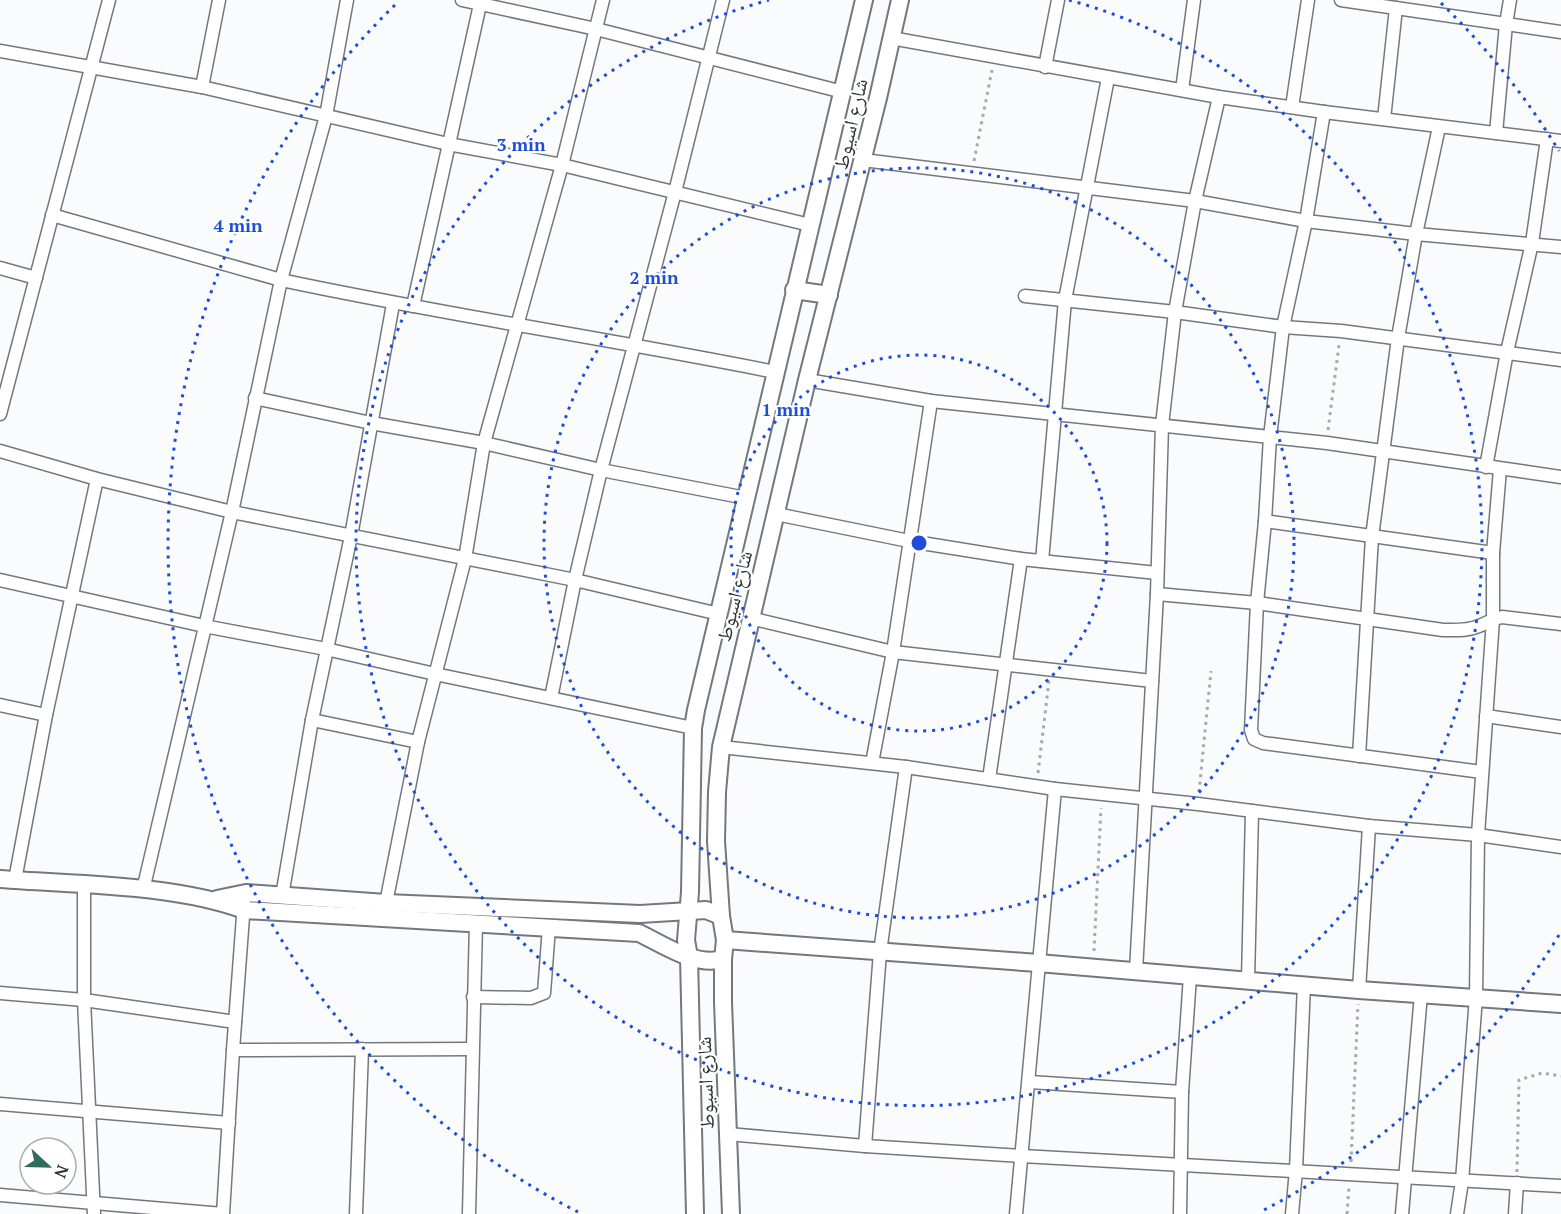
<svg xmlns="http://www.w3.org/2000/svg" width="1561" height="1214" viewBox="0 0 1561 1214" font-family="'PT Serif','Noto Naskh Arabic',serif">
	<rect width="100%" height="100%" fill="#fafbfd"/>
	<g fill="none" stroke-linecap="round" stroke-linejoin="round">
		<defs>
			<g id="minor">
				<path d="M462,0L596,29L843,92"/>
				<path d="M1341,0L1561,32"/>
				<path d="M891,38L1219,97L1324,112L1561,141"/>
				<path d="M0,51L202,87L219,0"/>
				<path d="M1045,67L1058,0"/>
				<path d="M202,87L448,144L562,165L810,225"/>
				<path d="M1182,90L1194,0"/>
				<path d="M1292,107L1308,0"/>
				<path d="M1324,112L1306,221L1283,327L1270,437L1265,521L1257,603L1251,730L1254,739L1263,743L1482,772"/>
				<path d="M1384,119L1396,8"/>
				<path d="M1496,133L1506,24L1510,0"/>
				<path d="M863,160L1195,201L1306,221L1416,234L1561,247"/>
				<path d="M52,215L281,280L326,116L347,0"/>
				<path d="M0,268L36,278"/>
				<path d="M1025,296L1175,312L1283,327L1341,331L1561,360"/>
				<path d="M413,306L481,0"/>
				<path d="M807,380L931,401L1327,443L1561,477"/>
				<path d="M255,398L371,423L484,443L601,470L746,498"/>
				<path d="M0,414L109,0"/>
				<path d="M0,451L97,479L232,512L575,580L719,614"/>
				<path d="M1486,467L1507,352L1532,243L1547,139"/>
				<path d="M776,514L909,541L1021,559L1157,573"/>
				<path d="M1265,521L1493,553"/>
				<path d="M1042,561L1065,300L1108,78"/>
				<path d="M0,580L204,626L326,649L435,674L693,728"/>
				<path d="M1157,594L1257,603L1443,630C1455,630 1468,631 1479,626C1487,623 1493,619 1502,617L1561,624"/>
				<path d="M750,618L893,652L1152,681"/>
				<path d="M551,698L575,580L601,470L675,192L723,0"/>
				<path d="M0,705L46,715"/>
				<path d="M1486,716L1561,727"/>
				<path d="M312,720L418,742L465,559L484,443L562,165L603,0"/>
				<path d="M721,747L906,767L1055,789L1198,804L1369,826L1478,835L1561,847"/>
				<path d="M1359,756L1372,537L1398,338L1416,234L1439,127"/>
				<path d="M872,763L893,652L931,401"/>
				<path d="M989,779L1021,559"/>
				<path d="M15,880L46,715L97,479"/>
				<path d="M84,885V1000L94,1214"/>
				<path d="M143,890L232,512L281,280C445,315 611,339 775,372"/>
				<path d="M282,896L312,720L351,536L393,304"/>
				<path d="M386,903L418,742"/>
				<path d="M1136,971L1157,594L1162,425L1175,312L1195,201L1219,97"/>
				<path d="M1248,980L1252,811"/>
				<path d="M1359,990L1369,826"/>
				<path d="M0,993L84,1000L235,1022"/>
				<path d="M473,997L531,998L544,993L549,927"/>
				<path d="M233,1050L472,1049"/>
				<path d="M1030,1082L1182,1092"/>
				<path d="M0,1104L229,1123"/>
				<path d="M728,1134L865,1146L1022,1156L1561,1186"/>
				<path d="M865,1146L880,952L906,767"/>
				<path d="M0,1195L223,1214L233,1050L244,903"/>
				<path d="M356,1214L362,1049"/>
				<path d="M469,1214L476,923"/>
				<path d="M1016,1214L1055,789"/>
				<path d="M1180,1214L1182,1092L1190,976"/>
				<path d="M1292,1214L1296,1170L1304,984"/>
				<path d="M1402,1214L1421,994"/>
				<path d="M1457,1214L1462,1181L1476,997L1478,835L1493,619V553L1500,469"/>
				<path d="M1515,1214L1517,1183"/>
			</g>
			<g id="tertiary">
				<path d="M794,290L829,295"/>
				<path d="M0,879C76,885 173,884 244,910L639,933C664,945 695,967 723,959"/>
				<path d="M217,899L246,893L386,903L640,914L706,910L721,916"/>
				<path d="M725,940L1038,963L1359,990L1561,1004"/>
				<path d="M695,1214L689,957L686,940L690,892L693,728L696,710L864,0"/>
				<path d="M731,1214L723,1002V959L725,940L721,916L716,841L717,792L721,747L807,380L878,98L900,0"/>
			</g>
		</defs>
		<use href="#minor" stroke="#727880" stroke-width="15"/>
		<use href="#tertiary" stroke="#727880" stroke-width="20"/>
		<g stroke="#a7a9ac" stroke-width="3" stroke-dasharray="3 4.5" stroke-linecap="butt">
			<path d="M974,161L992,70"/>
			<path d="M1328,430L1339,345"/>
			<path d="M1038,773L1049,681"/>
			<path d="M1199,792L1211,671"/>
			<path d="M1094,951L1101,808"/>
			<path d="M1351,1162L1358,1004"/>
			<path d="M1517,1172L1519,1080L1542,1073L1561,1076"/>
			<path d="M1347,1214L1349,1187"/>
		</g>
		<use href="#minor" stroke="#fff" stroke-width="12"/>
		<use href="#tertiary" stroke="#fff" stroke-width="16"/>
	</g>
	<g fill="none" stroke="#1d4ed8" stroke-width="3" stroke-dasharray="3 6">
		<circle cx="919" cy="543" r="188"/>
		<circle cx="919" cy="543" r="375"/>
		<path d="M1069 0A563 563 0 1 1 769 0"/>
		<path d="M1559 935A751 751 0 0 1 1260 1212M578 1212A751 751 0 0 1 397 3M1441 3A751 751 0 0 1 1559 151"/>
	</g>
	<g text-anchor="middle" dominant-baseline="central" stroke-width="4.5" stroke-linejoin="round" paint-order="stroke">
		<g font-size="20" fill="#303336" stroke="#fff">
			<text transform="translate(850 124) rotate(-77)">شارع اسيوط</text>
			<text transform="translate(734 596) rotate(-76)">شارع اسيوط</text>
			<text transform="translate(705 1083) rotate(-92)">شارع اسيوط</text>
		</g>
	</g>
	<circle cx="919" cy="543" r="9" fill="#1d4ed8" stroke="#fff" stroke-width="3"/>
	<g font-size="18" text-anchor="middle" font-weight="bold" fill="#1d4ed8" stroke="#fff" stroke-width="4.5" stroke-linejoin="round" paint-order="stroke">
		<text x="521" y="151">3 min</text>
		<text x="238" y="232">4 min</text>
		<text x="654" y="284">2 min</text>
		<text x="786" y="416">1 min</text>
	</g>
	<g transform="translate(48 1166) rotate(112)"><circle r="28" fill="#ffffff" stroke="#acadaf" stroke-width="1.5"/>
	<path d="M0-4.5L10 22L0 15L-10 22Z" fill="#2e6d5a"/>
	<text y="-9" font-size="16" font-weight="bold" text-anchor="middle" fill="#303336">N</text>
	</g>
</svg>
